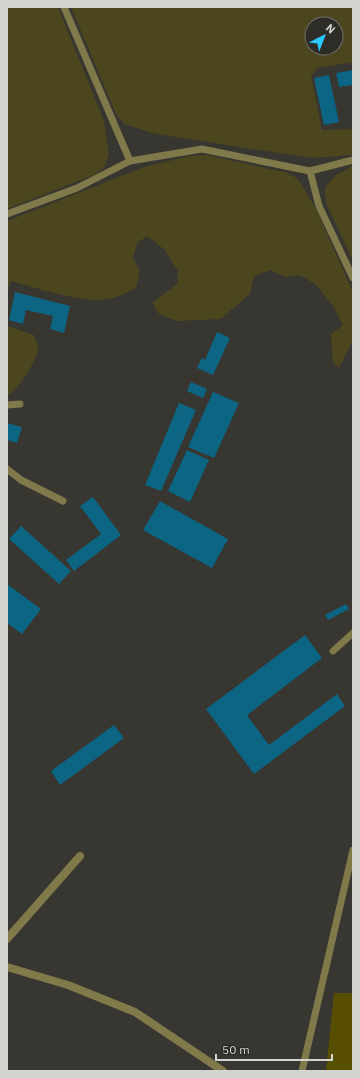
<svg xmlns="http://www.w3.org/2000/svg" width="360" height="1078" viewBox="0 0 360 1078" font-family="'IBM Plex Sans',sans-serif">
	<rect width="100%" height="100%" fill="#373631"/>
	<g fill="#4b461e" fill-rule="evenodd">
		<path d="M7,7H58L104,121L109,155L105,166L96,174L7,209Z"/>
		<path d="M71,7H353V62L318,68L311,76L322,130L353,129V155L312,158L298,156L156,134L124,124L116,114ZM312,24H336V48H312Z"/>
		<path d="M207,155L288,173L298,179L315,207L353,292V340L339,368L333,362L331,337V334L343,325L333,306L315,284L300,275L285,277L271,270L254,276L250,294L221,319L177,321L159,314L152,303L177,284L178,271L164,249L147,236L137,243L133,258L140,271L136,288C129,291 123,295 116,297C89,307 38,288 11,281L7,292V221L144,167L190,156Z"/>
		<path d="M353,165V261L327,205L325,192L326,186L335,176Z"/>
		<path d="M7,326L34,335L39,350C31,367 23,385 7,396Z"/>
	</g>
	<path fill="#574e00" d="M334,993H353V1071H326Z"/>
	<g fill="#0c6582">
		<path d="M353,70V85L339,87L336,73Z"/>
		<path d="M329,75L339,122L324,125L314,78Z"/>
		<path d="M15,292L70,306L64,333L50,329L53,316L26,310L23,324L9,320Z"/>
		<path d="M217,332L230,338L213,375L197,368L202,358L205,360Z"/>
		<path d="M191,382L207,389L203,398L187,391Z"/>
		<path d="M213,392L239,403L214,458L188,447Z"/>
		<path d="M179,403L196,410L161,491L145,485Z"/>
		<path d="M7,423L22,427L17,443L7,440Z"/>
		<path d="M187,450L209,460L190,502L168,491Z"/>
		<path d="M93,497L121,535L74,571L66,560L101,534L80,506Z"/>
		<path d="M160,501L228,539L212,568L143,530Z"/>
		<path d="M21,526L71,571L59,584L9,539Z"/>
		<path d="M7,584L41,609L22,634L7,623Z"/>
		<path d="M346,604L349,609L328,620L325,615Z"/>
		<path d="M305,635L322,658L247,715L269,745L337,694L345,706L254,774L206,709Z"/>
		<path d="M114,725L124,738L60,785L51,771Z"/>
	</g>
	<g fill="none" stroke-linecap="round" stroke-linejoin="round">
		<g stroke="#80794a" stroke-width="7">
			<path d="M64,7L130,161"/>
			<path d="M310,171L319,206L353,278"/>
			<path d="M7,214L77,188L130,161L202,149L310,171L353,160"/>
			<path d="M7,405L20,404"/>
			<path d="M7,469L21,480L63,501"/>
			<path d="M333,651L353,633"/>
			<path d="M302,1071L353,850"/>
		</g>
		<g stroke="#80794a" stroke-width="8">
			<path d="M7,939L80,856"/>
			<path d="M7,967L68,985L135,1012L223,1071"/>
		</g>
	</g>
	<rect width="360" height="1078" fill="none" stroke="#d3d3d0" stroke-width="16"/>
	<g transform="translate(324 36) rotate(42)"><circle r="19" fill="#2d2c27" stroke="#6f6f6b"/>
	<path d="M0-3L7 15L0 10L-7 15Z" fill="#29c8ff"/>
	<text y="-6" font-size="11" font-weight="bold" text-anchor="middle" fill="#d3d3d0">N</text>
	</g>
	<path d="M216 1054v6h116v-6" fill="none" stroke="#d3d3d0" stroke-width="2"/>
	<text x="222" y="1054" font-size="12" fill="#d3d3d0" stroke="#2d2c27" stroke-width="3" paint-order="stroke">50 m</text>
</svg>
